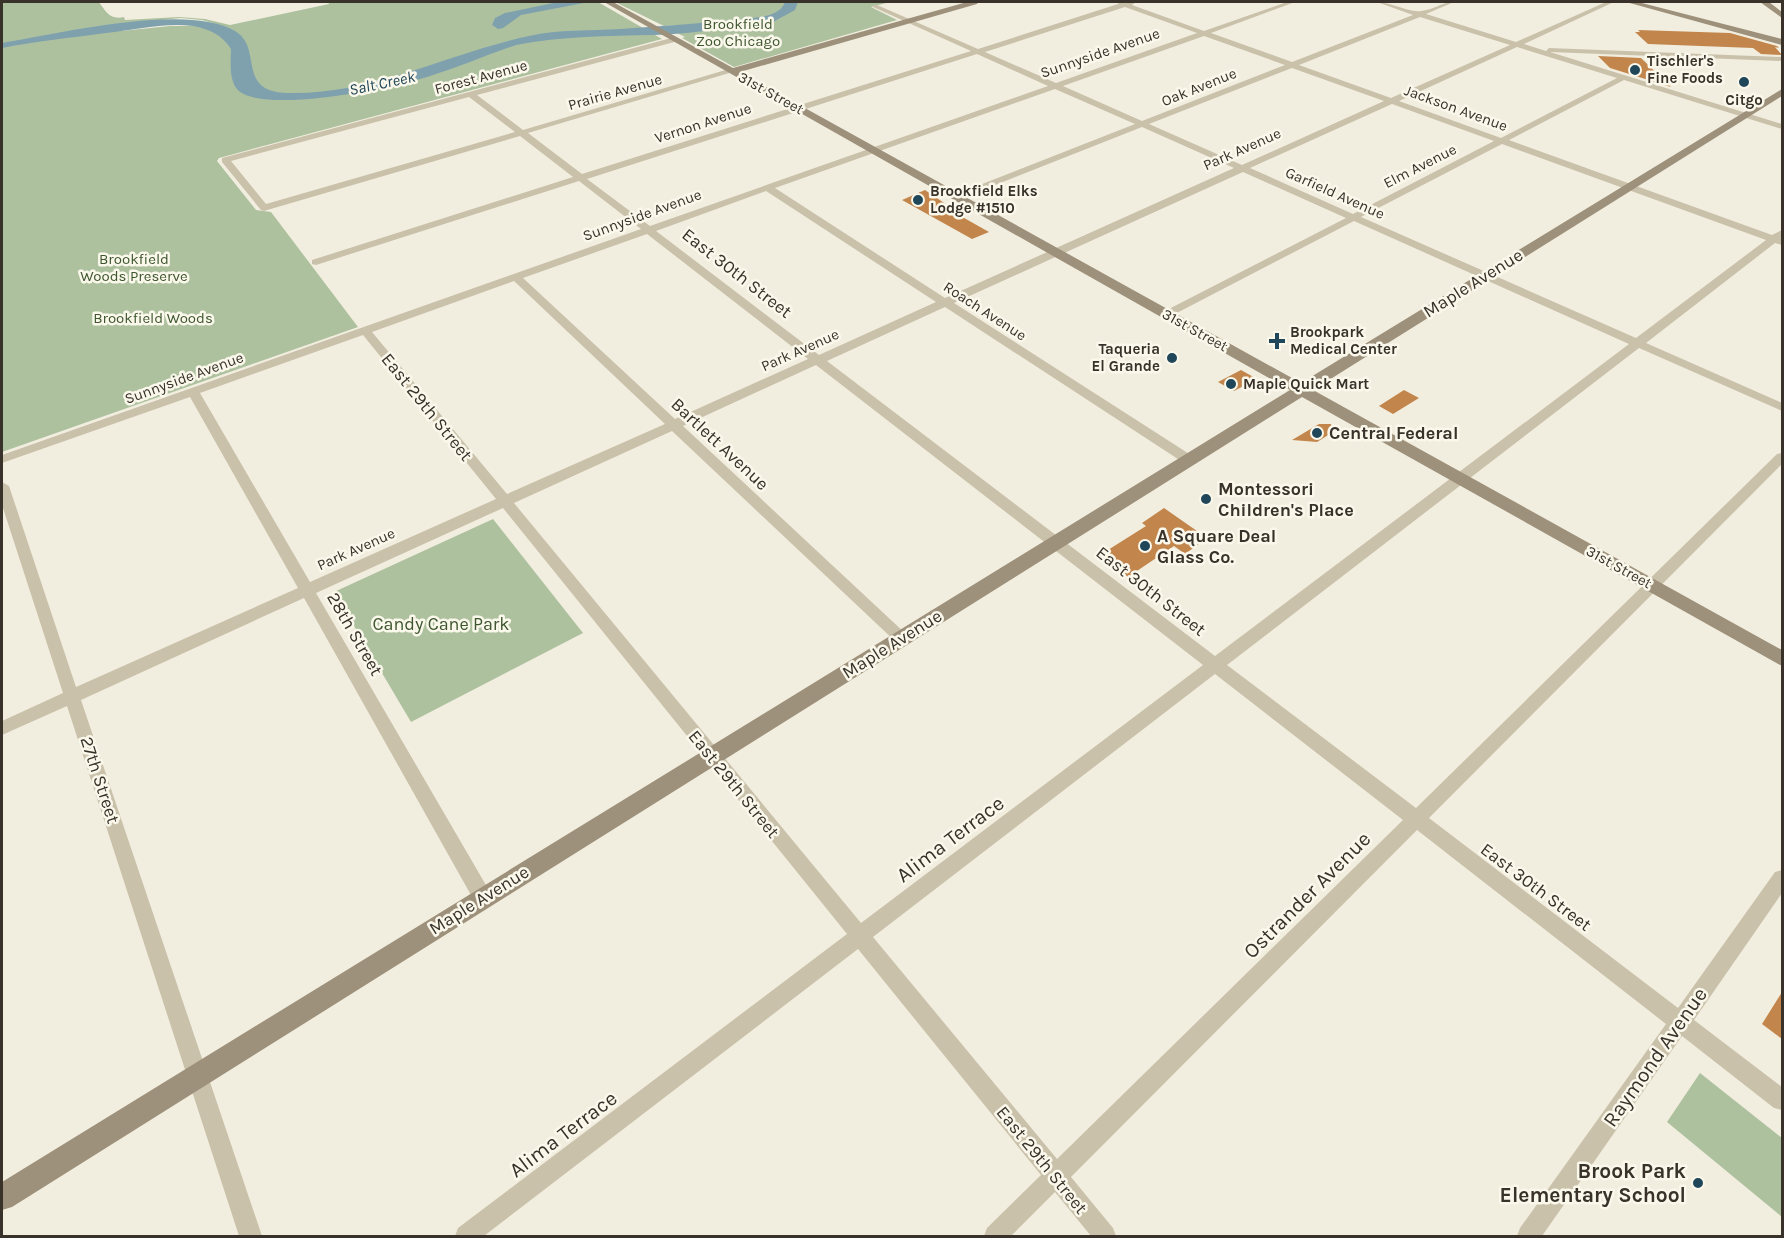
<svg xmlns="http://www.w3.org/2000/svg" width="1784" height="1238" viewBox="0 0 1784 1238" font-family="Karla,sans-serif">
	<rect width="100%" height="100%" fill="#f2eedf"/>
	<g fill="#adc19f" fill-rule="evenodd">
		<path d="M2,2H99C106,12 110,20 124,17L125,20L179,17L205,19L230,25L329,4L328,2H598L662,39L219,158L217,161L256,210L271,212L358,327L2,452ZM180,18L202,20L223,26H170L121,31L116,25Z"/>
		<path d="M615,2H890L871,7L897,20L734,67L682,38L685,37L677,33L678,25L664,26Z"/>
		<path d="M493,519L583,633L411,722L334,592Z"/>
		<path d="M1700,1073L1782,1138V1217L1667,1122Z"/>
	</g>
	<g fill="#7fa1ae">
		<path d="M558,2H589L521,15L503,28L498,29L492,25L495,18L505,13Z"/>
		<path d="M785,2H798L795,10L773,22L759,25C725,28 689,34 654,35C607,36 562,36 516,45C487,55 459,67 430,76C394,88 271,113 240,92C228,83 231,61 231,49C222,35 210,29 193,26C165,22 134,30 106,33C71,38 36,41 2,48V43L7,42C63,33 187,3 235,31C264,48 235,92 288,93C373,95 448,53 529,36C559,29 590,31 620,29C662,26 704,23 747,19C760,17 780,16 785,2Z"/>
	</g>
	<g fill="#c2864d">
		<path d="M1638,30L1730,33L1777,46L1779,48L1775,47L1782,55L1761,54L1753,48L1648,44L1635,32H1640Z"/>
		<path d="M1598,56L1641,58L1671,87L1610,68Z"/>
		<path d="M925,190L953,209L950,210L989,232L972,239L902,200Z"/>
		<path d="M1241,370L1257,379L1234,391L1218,382Z"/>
		<path d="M1404,390L1419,398L1393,414L1379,406Z"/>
		<path d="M1319,424H1331L1333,432L1317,442L1292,440Z"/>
		<path d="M1164,508L1207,538L1185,554L1174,546L1128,577L1100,555L1146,526L1142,523Z"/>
		<path d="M1782,992V1039L1762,1024Z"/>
	</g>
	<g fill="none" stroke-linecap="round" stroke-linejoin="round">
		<path fill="#cac1ab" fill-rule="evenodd" d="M1119,2H1136L1132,5L1204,31L1287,2H1295L1211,33L1292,62L1413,15L1377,2C1391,2 1409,13 1421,11C1433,10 1442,2 1454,2L1426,14L1516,42L1606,2H1614L1524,44L1546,51L1549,48L1782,57V61L1550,52L1782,124V129L1624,80L1509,140L1772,235L1782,230V245L1775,243L1646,343L1782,403V411L1639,348L1227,665L1416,808L1777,454L1782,453V464L1429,818L1678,1008L1775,872L1782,870V893L1694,1020L1782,1087V1110L1774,1108L1682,1036L1542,1236H1517L1520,1228L1666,1024L1417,830L1071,1177L1113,1228L1116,1236H1091L1055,1192L1011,1236H984L987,1228L1041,1175L858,949L484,1236H455L458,1228L847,934L503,508L316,593L490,892L492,898L490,904L483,907L476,904L304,598L81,700L262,1236H239L67,706L2,735V721L63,693L2,505V482L9,486L76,687L298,588L190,397L2,463V455L641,229L579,181L316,265L312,264V260L573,177L520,136L264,211L261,210L222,162V158L675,37L678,41L477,95L523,130L729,69L736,71L528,133L582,174L971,51L873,7V5H877L978,49L1118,4ZM1125,7L1197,33L1056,83L985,52ZM1420,17L1510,45L1391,98L1299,65ZM1204,36L1285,65L1142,121L1063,86ZM1517,47L1617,78L1501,138L1399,101ZM977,54L1048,86L650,226L587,179ZM1292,68L1384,101L1242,165L1149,124ZM1055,89L1135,124L954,195V199H960L1142,127L1234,168L945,298L775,188ZM469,97L515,132L266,204L231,161ZM1392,104L1494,141L1353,214L1250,168ZM1502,144L1766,240L1636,338L1361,217ZM1243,172L1346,218L1163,312V316H1171L1354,221L1629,344L1215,656L827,361L945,307L1184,463H1194L1195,460L1194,457L954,303ZM766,191L936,302L819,355L656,231ZM647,234L808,359L675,419L523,278ZM514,281L665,424L507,494L372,332ZM363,335L496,499L310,582L200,393ZM816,365L1203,665L861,923L514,503L672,431L896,642H906L909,638L906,634L683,426ZM1215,674L1403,820L1057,1159L873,937Z"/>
		<g fill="#9e917c" fill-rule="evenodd">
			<path d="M604,2H613L733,68L967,2H978L977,4L740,72L1301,383L1782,89V96L1313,390L1782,650V666L1302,397L12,1207L2,1210V1182L1290,390Z"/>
			<path d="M1626,2H1638L1782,39V45Z"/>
			<path d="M1760,2H1769L1782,12V18Z"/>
		</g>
	</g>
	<g fill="#204759" stroke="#faf7eb" stroke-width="2">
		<circle cx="1635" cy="70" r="6"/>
		<circle cx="1744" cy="82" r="6"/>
		<circle cx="918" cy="200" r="6"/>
		<path d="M1274 332h6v6h6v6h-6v6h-6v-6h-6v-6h6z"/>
		<circle cx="1172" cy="358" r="6"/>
		<circle cx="1231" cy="384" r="6"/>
		<circle cx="1317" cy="433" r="6"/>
		<circle cx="1206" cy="499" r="6"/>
		<circle cx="1145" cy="546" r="6"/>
		<circle cx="1698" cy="1183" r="6"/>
	</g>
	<g text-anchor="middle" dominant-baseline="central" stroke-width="5" stroke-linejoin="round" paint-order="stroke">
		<g font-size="15" fill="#3d562e" stroke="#faf7eb">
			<text x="738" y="24">Brookfield<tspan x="738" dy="17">Zoo Chicago</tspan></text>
			<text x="134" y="259">Brookfield<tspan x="134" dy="17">Woods Preserve</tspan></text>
			<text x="153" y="318">Brookfield Woods</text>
		</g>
		<g font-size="15" fill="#38322a" stroke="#faf7eb">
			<text transform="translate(1100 53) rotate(-19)">Sunnyside Avenue</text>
			<text transform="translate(481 77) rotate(-15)">Forest Avenue</text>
			<text transform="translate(1199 87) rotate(-22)">Oak Avenue</text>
			<text transform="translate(615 92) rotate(-16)">Prairie Avenue</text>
			<text transform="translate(771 93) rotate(29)">31st Street</text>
			<text transform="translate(1456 108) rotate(20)">Jackson Avenue</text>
			<text transform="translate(703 123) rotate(-18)">Vernon Avenue</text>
			<text transform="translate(1242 149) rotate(-24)">Park Avenue</text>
			<text transform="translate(1420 166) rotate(-27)">Elm Avenue</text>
			<text transform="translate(1335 193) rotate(24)">Garfield Avenue</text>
			<text transform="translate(642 215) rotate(-20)">Sunnyside Avenue</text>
			<text transform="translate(985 311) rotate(33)">Roach Avenue</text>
			<text transform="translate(1195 330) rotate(29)">31st Street</text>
			<text transform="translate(800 350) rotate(-24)">Park Avenue</text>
			<text transform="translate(184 378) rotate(-20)">Sunnyside Avenue</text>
			<text transform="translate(356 549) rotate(-24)">Park Avenue</text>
			<text transform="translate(1619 567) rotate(29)">31st Street</text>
		</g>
		<g font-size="15" font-weight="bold" fill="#38322a" stroke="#faf7eb" text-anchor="start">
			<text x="1647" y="61">Tischler's<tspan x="1647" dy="17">Fine Foods</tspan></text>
			<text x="1744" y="100" text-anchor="middle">Citgo</text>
			<text x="930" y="191">Brookfield Elks<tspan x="930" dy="17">Lodge #1510</tspan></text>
			<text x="1290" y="332">Brookpark<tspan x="1290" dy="17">Medical Center</tspan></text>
			<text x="1160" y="349" text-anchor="end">Taqueria<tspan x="1160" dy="17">El Grande</tspan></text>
			<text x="1243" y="384">Maple Quick Mart</text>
		</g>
		<g font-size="16" font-style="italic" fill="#204759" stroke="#faf7eb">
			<text transform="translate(382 83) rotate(-12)">Salt Creek</text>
		</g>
		<g font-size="18" fill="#38322a" stroke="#faf7eb">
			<text transform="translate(737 273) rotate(38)">East 30th Street</text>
			<text transform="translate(1473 283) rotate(-32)">Maple Avenue</text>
			<text transform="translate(427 407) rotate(51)">East 29th Street</text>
			<text transform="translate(720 444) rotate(43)">Bartlett Avenue</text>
			<text transform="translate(1151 591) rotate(38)">East 30th Street</text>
			<text transform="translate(355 634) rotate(60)">28th Street</text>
			<text transform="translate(892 644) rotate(-32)">Maple Avenue</text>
			<text transform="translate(100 780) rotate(72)">27th Street</text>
			<text transform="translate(734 784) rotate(51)">East 29th Street</text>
			<text transform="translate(1536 887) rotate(37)">East 30th Street</text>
			<text transform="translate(479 900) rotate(-32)">Maple Avenue</text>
			<text transform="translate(1042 1160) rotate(51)">East 29th Street</text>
		</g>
		<g font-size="18" font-weight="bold" fill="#38322a" stroke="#faf7eb" text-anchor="start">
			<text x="1329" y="433">Central Federal</text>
			<text x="1218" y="489">Montessori<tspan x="1218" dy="21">Children's Place</tspan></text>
			<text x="1157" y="536">A Square Deal<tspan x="1157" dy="21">Glass Co.</tspan></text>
		</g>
		<g font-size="18" fill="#3d562e" stroke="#faf7eb">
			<text x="441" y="624">Candy Cane Park</text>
		</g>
		<g font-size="21" fill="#38322a" stroke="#faf7eb">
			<text transform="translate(950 839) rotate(-37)">Alima Terrace</text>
			<text transform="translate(1307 895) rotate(-45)">Ostrander Avenue</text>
			<text transform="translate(1655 1057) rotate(-55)">Raymond Avenue</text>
			<text transform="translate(563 1134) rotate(-37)">Alima Terrace</text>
		</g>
		<g font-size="21" font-weight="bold" fill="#38322a" stroke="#faf7eb" text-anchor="end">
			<text x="1686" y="1171">Brook Park<tspan x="1686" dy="24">Elementary School</tspan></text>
		</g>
	</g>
	<rect width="1784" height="1238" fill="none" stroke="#38322a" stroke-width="6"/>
</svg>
